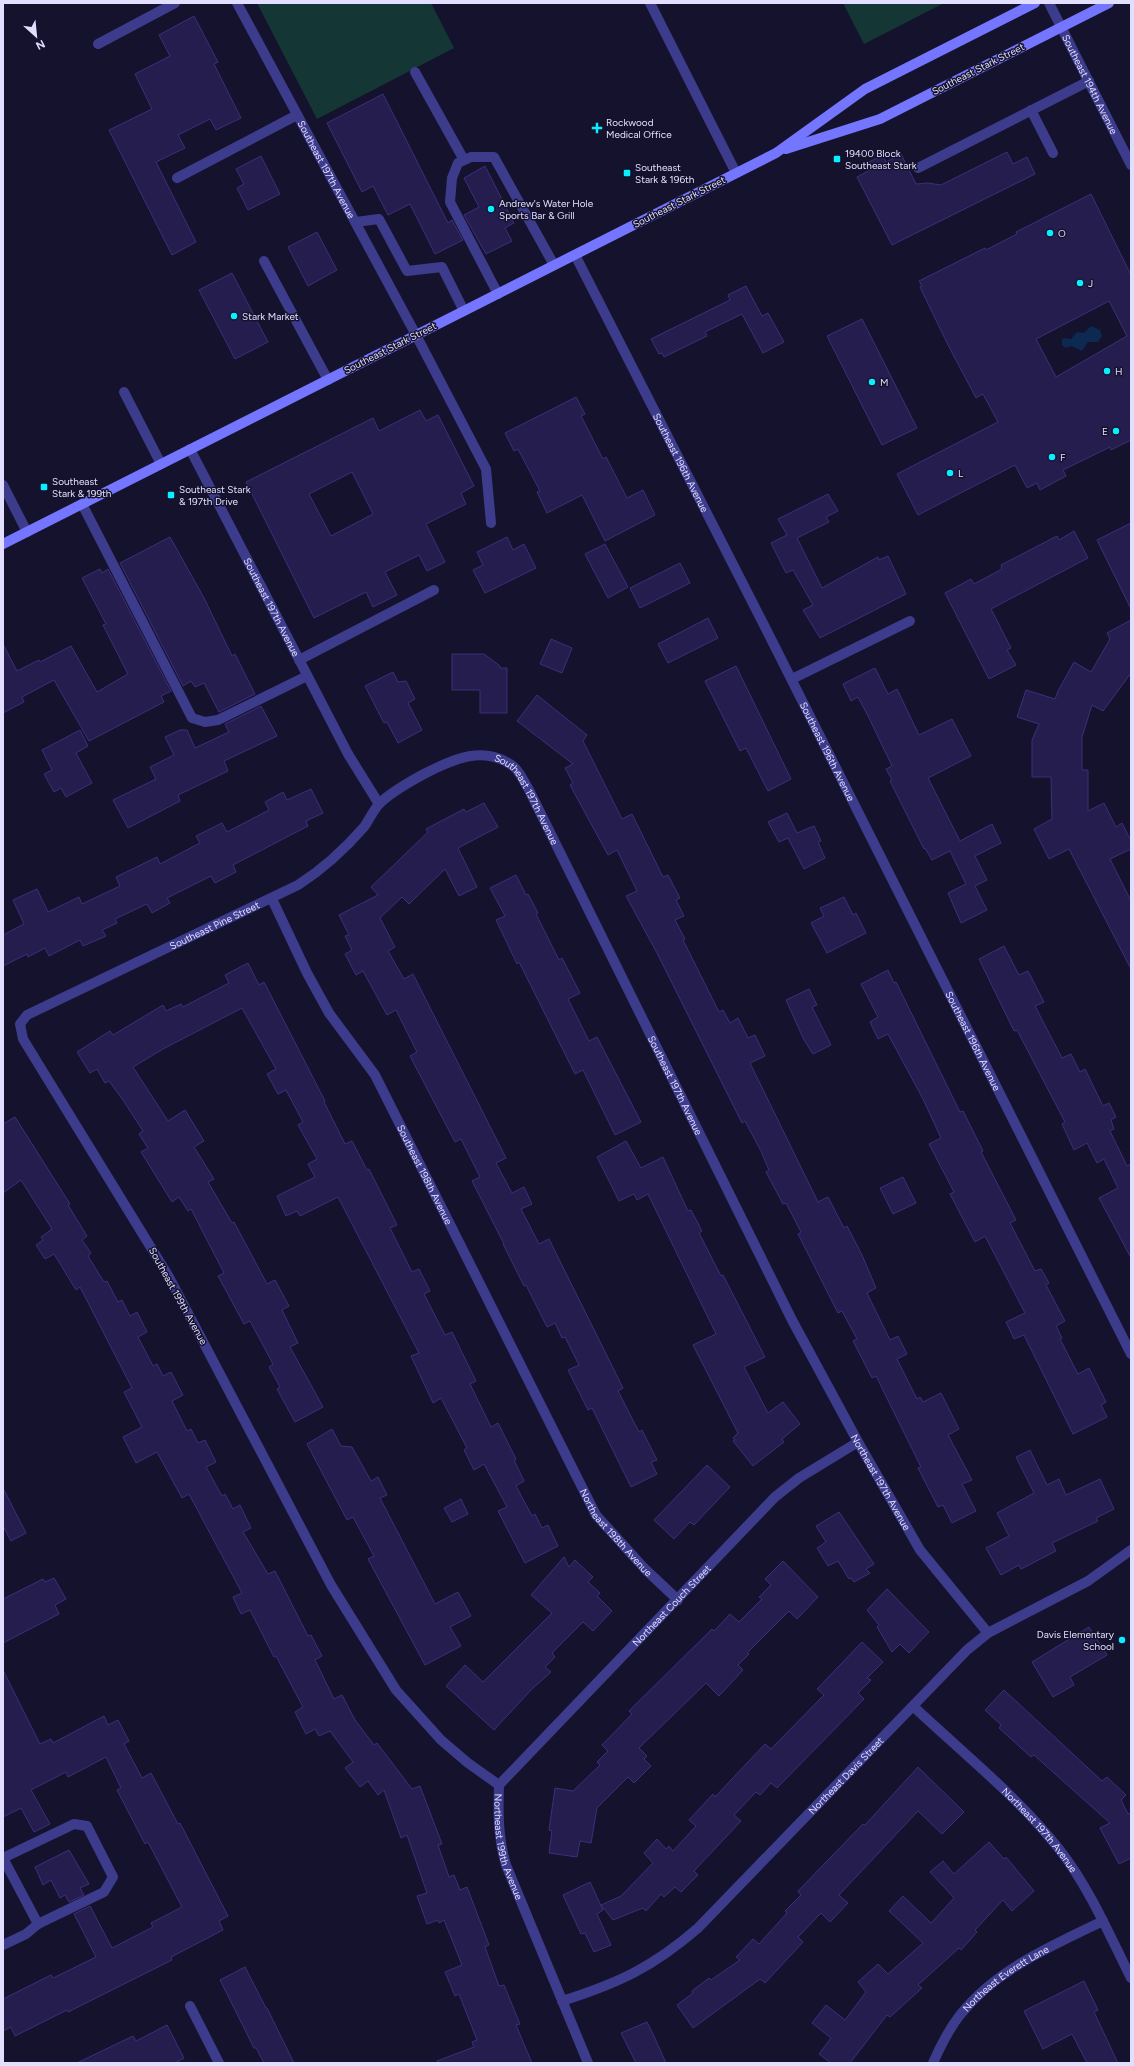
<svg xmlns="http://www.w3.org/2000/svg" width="1134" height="2066" viewBox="0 0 1134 2066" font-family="Figtree,sans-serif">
	<rect width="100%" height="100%" fill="#15122d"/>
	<g fill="#143735">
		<path d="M257,3H431L454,48L317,119Z"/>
		<path d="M843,3H944L864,44Z"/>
	</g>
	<path fill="#0d2851" d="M1091,326L1100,330L1102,336L1098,342H1088L1082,351L1071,346L1066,348L1062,345V340L1064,338L1071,339L1077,332L1084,333Z"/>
	<g fill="#261d4f" stroke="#3c2f7b" fill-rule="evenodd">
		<path d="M194,16L218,62L214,64L241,118L216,130L210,119L178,135L185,148L156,162L196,242L172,255L109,130L152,109L135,74L170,56L159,35Z"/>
		<path d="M383,94L448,223L452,220L463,240L435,254L410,204L388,215L373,186L362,192L327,123Z"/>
		<path d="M1007,152L1013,164L1027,157L1035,174L892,245L857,177L870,170L867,163L883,155L886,162L901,154L916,184L928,183L941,185Z"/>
		<path d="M261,156L280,194L248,210L237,188L244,184L236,169Z"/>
		<path d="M485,166L514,223L505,228L512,241L486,254L464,215L479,207L464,178Z"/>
		<path d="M1091,194L1131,275V440L1111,450L1110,447L1063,470L1066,476L1040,490L1037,483L1027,488L1015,465L918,515L897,474L998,422L983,394L976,398L947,343L920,287L922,286L919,281L985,248L986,250L1017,234L1016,232ZM1109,301L1127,336L1056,377L1036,339Z"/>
		<path d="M317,232L337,270L308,286L288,247Z"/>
		<path d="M232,273L268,342L235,359L199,290Z"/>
		<path d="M746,286L762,316L768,313L784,342L763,353L742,314L705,332L707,336L664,357L662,353L659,354L651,339L730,300L728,295Z"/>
		<path d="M862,319L917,428L882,445L827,336Z"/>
		<path d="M576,397L585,414L581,416L603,459L606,457L627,498L643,490L655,515L605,541L582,495L547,513L537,492L540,491L518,449L514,451L505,433Z"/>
		<path d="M420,410L426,421L438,415L474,486L461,493L466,504L426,524L445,562L427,571L419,555L385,572L397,595L373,607L366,592L314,618L246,482L373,418L379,431ZM352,472L373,514L331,536L309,494Z"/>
		<path d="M828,494L838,511L826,517L829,522L797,538L822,588L878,557L879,560L888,556L906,594L820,638L803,610L813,605L793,570L786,573L771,543L787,535L778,519Z"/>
		<path d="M1131,523V609L1097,540Z"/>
		<path d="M1074,531L1088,558L991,609L1011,648L1007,650L1016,665L989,679L945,593L971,579L974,584L1002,569L1001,565L1057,536L1059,540Z"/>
		<path d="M170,537L204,598L232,656L235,654L255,694L219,712L204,683L195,687L191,681L183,686L120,563Z"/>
		<path d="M507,537L513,550L524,544L536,568L485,593L473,570L483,565L477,552Z"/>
		<path d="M605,544L628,587L608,598L585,554Z"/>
		<path d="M680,563L690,583L640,608L630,588Z"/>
		<path d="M100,569L102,573L108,569L171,691L161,696L164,702L89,741L54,680L22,697L24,702L3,713V644L17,671L39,660L40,662L71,646L97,692L128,674L110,639L103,625L106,624L82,578Z"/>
		<path d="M708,618L718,638L668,663L658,644Z"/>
		<path d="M1131,620V673L1103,711L1092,705L1082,737V770H1088V811L1104,803L1116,827L1122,823L1131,841V849L1110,859L1131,901V969L1069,849L1049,859L1034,829L1052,819L1051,777H1032V740L1039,724L1017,717L1026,690L1055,699L1058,691L1074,662L1091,672L1110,639L1107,633Z"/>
		<path d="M551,639L572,648L562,673L540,664Z"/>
		<path d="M452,654H484L500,666V668H507V713H480V690H452Z"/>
		<path d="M736,666L791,779L768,791L746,748L740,751L705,681Z"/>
		<path d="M875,668L888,694L897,689L919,735L952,719L971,756L928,778L960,841L992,824L1001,843L975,856L987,880L975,886L987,910L961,923L948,893L966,884L950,851L932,860L925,848L924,849L890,781L892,780L886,769L892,766L868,716L858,697L851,701L843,684Z"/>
		<path d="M393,672L398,682L406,681L415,699L408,703L422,730L398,743L387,722L384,723L365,686Z"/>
		<path d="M537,695L587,735L583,741L622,819L632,814L663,877L668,875L680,898L676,900L684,916L675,920L685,939L683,940L719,1012L723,1010L730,1023L738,1018L748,1038L755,1035L765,1056L750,1063L817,1200L818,1202L828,1197L844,1228L847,1226L862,1255L876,1288L867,1293L890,1340L898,1336L907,1354L897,1359L917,1399L920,1397L923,1402L941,1393L959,1429L948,1435L972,1480L962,1484L976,1511L952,1523L943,1505L938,1507L918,1468L921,1467L876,1376L872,1378L853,1341L857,1339L842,1311L838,1313L798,1234L801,1232L786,1203L783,1204L766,1172L769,1170L761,1151L745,1121L742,1123L657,953L626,896L637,891L617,850L608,855L570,785L573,783L565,768L573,764L517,721Z"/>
		<path d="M261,706L277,736L224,761L228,771L178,795L180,801L128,828L113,800L156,779L150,767L174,755L165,737L180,730H187L195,748L229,732L225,724Z"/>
		<path d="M80,730L88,746L76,753L92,783L66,797L61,788L54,792L44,774L52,770L42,750Z"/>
		<path d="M311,789L323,813L306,821L308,826L233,865L236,872L215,883L211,876L167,898L170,903L152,913L147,904L115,919L117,923L102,930L106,936L83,946L80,940L49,956L45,948L28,957L27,954L3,966V935L24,924L13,900L37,889L48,912L79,897L82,904L120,886L116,877L157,857L160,864L200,843L196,836L222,823L227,832L269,810L265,802L283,792L287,800Z"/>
		<path d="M484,803L498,827L458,848L477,887L459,896L445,869L409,904L402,897L380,918L395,947L388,951L404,979L413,974L506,1158L496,1163L512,1193L524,1187L532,1204L521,1209L539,1244L549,1239L623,1388L618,1391L639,1432L642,1430L657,1460L651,1462L657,1474L631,1487L592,1408L588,1410L568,1370L579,1365L565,1337L562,1338L555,1323L547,1327L526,1285L524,1286L503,1244H504L472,1181L480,1177L461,1139L455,1142L410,1056L417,1052L396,1010L387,1015L363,971L356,975L345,954L352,950L345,936L349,935L339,915L378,895L371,887L428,832L426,829L464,809L466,812Z"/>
		<path d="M787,813L797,833L814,826L821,841L818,842L825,858L804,869L788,838L779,842L768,822Z"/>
		<path d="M516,875L526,895L528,894L538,913L536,914L559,960L562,958L580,993L568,999L589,1041L597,1037L641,1122L615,1135L583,1070L575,1074L519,962L517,964L496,920L505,916L490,888Z"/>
		<path d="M844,897L853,915L856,913L866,933L827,953L811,923L824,916L820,908Z"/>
		<path d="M1004,946L1019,975L1028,971L1044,1002L1035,1006L1062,1058L1071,1054L1080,1072L1085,1069L1103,1106L1109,1103L1116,1117L1111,1120L1114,1129L1110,1131L1127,1166L1131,1164V1258L1099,1198L1118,1188L1104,1159L1097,1163L1087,1143L1074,1150L1062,1124L1065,1122L1017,1030L1014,1031L979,959Z"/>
		<path d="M248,963L259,985L264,982L325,1101L324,1102L345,1144L352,1141L367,1170L369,1169L397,1225L390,1228L412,1272L419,1269L430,1291L424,1294L445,1335L452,1332L476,1381L470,1384L491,1427L498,1423L516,1459L514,1460L524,1481L516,1486L532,1516L535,1514L542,1528L548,1525L558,1546L525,1563L498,1511L507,1507L484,1464L474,1470L464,1450L467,1448L441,1398L433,1403L411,1356L419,1353L338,1197L300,1216L297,1211L286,1216L277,1196L315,1177L308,1164L317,1159L298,1125L303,1122L286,1090L278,1094L267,1074L276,1069L242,1008L163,1049L133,1067L168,1121L185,1110L204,1141L194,1147L214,1179L208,1182L232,1223L234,1222L267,1284L275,1280L289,1306L282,1310L298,1343L290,1347L323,1407L295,1422L277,1389L280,1387L269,1367L273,1364L250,1321L244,1324L230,1298L218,1276L224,1273L191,1209L188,1211L179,1197L172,1202L141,1152L148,1148L139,1134L143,1131L123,1100L109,1081L105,1083L97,1069L90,1073L77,1052L110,1031L113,1035L163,1005L166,1011L181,1004L183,1007L229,983L225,975Z"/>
		<path d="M888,970L894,983L896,982L960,1112L963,1111L983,1151L981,1152L1016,1220L1010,1223L1035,1271L1041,1269L1049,1283L1046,1285L1065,1321L1056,1326L1062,1338L1060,1339L1078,1374L1089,1368L1106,1402L1101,1405L1107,1417L1073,1434L1024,1335L1014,1339L1006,1322L1025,1313L985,1236L975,1242L950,1194L954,1192L929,1144L941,1138L923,1099L888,1034L878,1039L870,1022L878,1017L861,984Z"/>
		<path d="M809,989L817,1005L812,1007L831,1045L813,1054L804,1040L786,1000Z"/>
		<path d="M15,1117L70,1204L68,1205L87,1236L82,1240L91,1253L88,1256L104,1282L107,1281L118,1302L122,1300L130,1316L137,1312L147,1332L138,1337L153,1366L157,1364L163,1376L171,1372L183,1395L172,1401L187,1431L191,1429L198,1443L205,1440L216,1462L206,1467L222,1496L225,1494L233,1509L240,1505L251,1528L243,1532L268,1574L275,1571L308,1636L311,1635L322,1656L315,1660L334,1699L342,1695L355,1720L374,1745L377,1743L412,1789L420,1786L442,1844L438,1845L449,1877L454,1875L460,1890L467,1887L489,1945L485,1947L499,1986L504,1985L520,2024L516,2025L532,2063H438L437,2061L474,2047L472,2042L477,2040L459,1994L455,1996L445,1972L462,1965L444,1920L439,1923L438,1920L427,1924L417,1896L427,1893L407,1835L401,1838L384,1790L378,1795L368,1781L360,1787L345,1768L353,1762L330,1731L319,1736L315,1729L306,1734L295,1712L303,1707L276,1656L274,1657L250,1610L241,1614L233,1597L242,1593L189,1494L182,1498L157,1452L136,1463L123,1437L142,1427L124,1392L132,1388L80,1287L76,1290L54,1254L45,1259L36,1245L43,1240L41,1237L52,1229L21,1180L3,1193V1124Z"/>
		<path d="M626,1141L641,1168L663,1157L688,1211L691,1210L702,1231L699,1233L721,1276L723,1275L765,1357L744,1367L768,1413L783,1402L800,1424L782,1439L784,1442L753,1466L733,1441L735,1440L733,1438L738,1433L693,1345L716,1334L648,1194L637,1200L634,1194L619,1201L597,1157Z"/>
		<path d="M903,1177L916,1203L893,1214L880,1188Z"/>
		<path d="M332,1429L341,1446L352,1447L371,1481L378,1477L387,1495L380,1498L435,1604L458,1592L471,1616L450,1627L461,1646L425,1665L368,1559L374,1556L353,1517L347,1520L307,1444Z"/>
		<path d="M1030,1450L1047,1485L1059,1479L1066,1495L1100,1479L1114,1509L1096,1518L1098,1521L1052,1543L1056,1551L1021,1569L1019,1565L1001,1575L986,1548L1009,1536L997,1513L1034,1493L1016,1457Z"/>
		<path d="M707,1465L730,1487L694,1525L690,1522L674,1539L654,1520Z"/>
		<path d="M3,1488L26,1533L11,1541L3,1526Z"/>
		<path d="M461,1499L468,1514L452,1522L444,1508Z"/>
		<path d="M839,1512L874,1564L866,1569L870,1573L854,1582L851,1578L849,1579L838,1561L828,1566L817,1548L826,1542L816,1526Z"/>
		<path d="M564,1557L569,1567L575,1560L593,1577L588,1582L600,1593L597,1596L612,1611L593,1631L583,1622L552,1653L555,1657L545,1667L551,1672L532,1689L494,1730L446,1686L465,1665L483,1682L552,1613L531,1595Z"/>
		<path d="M783,1561L818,1597L797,1619L789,1611L747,1653L749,1654L738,1665L743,1670L719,1696L706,1683L639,1748L647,1756L644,1759L651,1766L634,1783L628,1777L597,1808L591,1843L580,1841L577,1857L549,1853L552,1831L549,1830L555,1788L573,1791L600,1765L597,1762L608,1751L602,1745L632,1714L629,1711L712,1629L714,1631L730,1614L739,1622L762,1599L759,1597L771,1585L765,1579Z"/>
		<path d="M54,1578L66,1599L55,1605L59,1614L3,1643V1599L43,1579L45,1582Z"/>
		<path d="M887,1589L929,1632L909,1653L900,1644L892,1652L877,1627L879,1625L867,1610Z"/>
		<path d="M1089,1627L1107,1655L1070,1677L1074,1685L1053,1697L1032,1662Z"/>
		<path d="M862,1642L883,1662L867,1678L871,1680L858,1693L864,1699L777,1788L771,1783L760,1795L756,1792L734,1815L741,1821L694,1871L698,1875L681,1892L675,1887L664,1897L661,1894L646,1911L643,1908L613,1920L601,1905L621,1896L653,1863L644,1853L657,1839L666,1849L669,1846L673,1851L696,1826L689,1820L713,1794L715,1797L765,1744L771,1749L824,1695L817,1689Z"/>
		<path d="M3,1670L40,1744L51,1739L53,1743L104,1716L108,1725L118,1720L129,1741L124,1744L142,1778L151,1773L178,1824L180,1823L228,1916L219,1921L223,1930L171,1957L172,1960L68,2012L67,2010L15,2036L11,2027L3,2031V1999L51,1975L53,1978L96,1957L74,1914L90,1906L112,1948L153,1927L151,1923L182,1907L148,1842L145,1844L117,1790L121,1788L106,1757L68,1777L66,1772L31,1790L50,1824L34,1832L21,1808L3,1817Z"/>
		<path d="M1004,1690L1102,1781L1107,1777L1126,1795L1121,1800L1128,1814L1131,1813V1858L1119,1864L1100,1828L1110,1823L1034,1755L1031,1757L999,1728L1001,1725L985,1710Z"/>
		<path d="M918,1767L964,1812L942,1834L918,1811L839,1895L848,1903L830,1922L821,1913L798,1937L803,1942L765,1983L760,1979L693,2028L677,2005L693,1993L692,1991L709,1978L711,1980L740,1960L736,1957L753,1939L759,1944L787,1913L785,1911L801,1895L798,1891L863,1824L865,1825Z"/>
		<path d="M989,1842L1004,1859L1006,1857L1034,1891L1012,1911L1003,1900L975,1930L977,1932L961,1950L959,1948L918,1985L922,1988L890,2017L887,2015L850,2063H831L819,2054L831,2038L812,2023L826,2005L845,2020L866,1992L858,1982L878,1964L888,1974L923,1943L889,1911L903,1896L931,1923L954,1898L930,1872L943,1861L954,1874Z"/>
		<path d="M69,1850L89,1884L80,1888L84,1895L69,1902L65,1895L60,1898L51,1880L43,1885L35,1867Z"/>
		<path d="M590,1882L603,1910L597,1914L611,1945L594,1952L585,1933L581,1934L563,1895Z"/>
		<path d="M245,1967L266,2008H267L294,2063H264L256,2048H254L220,1980Z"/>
		<path d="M1084,1981L1098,2010L1094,2012L1118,2063H1087L1072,2034L1043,2049L1024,2011Z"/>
		<path d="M647,2022L653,2034L666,2063H636L621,2033Z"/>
		<path d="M167,2025L184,2058L175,2063H77L133,2036L136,2041Z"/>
	</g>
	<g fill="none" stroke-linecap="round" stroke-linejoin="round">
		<g stroke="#3d3c8c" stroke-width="10">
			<path d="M650,3L736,173"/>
			<path d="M98,44L175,3"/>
			<path d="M415,72L464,160"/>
			<path d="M1031,110L1053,153"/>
			<path d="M918,168L1089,81"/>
			<path d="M177,178L297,115"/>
			<path d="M356,222L379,219L407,271L442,267L464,311"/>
			<path d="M264,261L328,380"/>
			<path d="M498,294L450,202L452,178L458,163L471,157H494L554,265"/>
			<path d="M416,335L486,469L491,523"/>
			<path d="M82,504L192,718L205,722L218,720L307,676"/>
			<path d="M299,660L434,590"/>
			<path d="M792,679L910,621"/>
			<path d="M3,1858L38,1924"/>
			<path d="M3,1945L26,1934L38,1924L104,1892L113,1877L87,1826L74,1824L3,1858"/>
		</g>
		<g stroke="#3d3c8c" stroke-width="10">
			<path id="s1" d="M237,3L416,335"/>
			<path id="s2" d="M1049,3L1131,165"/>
			<path id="s3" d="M575,255L767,631L1131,1354"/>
			<path d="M124,392L161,464"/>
			<path id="s4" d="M190,449L348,754L379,804"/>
			<path d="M3,485L27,532"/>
			<path id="s5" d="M272,899L307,973L329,1013L375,1075L596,1515L645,1569L678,1600"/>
			<path id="s6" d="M914,1707C963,1753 1017,1796 1059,1849C1089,1887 1109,1934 1131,1978"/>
			<path id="s7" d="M499,1785L468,1763L441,1740L396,1690L331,1585L169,1277L23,1039L20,1024L27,1015L298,885C323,869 344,850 364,827C369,820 373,811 379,804C390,793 411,781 424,774C453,759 485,744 514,767C520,772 524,782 528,788L792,1320L858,1442L920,1550L988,1633"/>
			<path id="s8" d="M499,1785L775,1497L799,1478L858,1442"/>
			<path id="s9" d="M499,1785C498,1813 498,1838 506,1865L588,2063"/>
			<path id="s10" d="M562,2001C619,1983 653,1967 698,1928L967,1650L988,1633L1088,1581L1131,1550"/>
			<path d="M190,2006L219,2063"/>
			<path id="s11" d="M933,2063C940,2047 949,2029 960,2015C997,1969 1051,1946 1103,1921"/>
		</g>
		<g stroke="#7576ff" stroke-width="10">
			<path d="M786,149L880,119L1109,3"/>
			<path d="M3,544L776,153L865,89L1035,3"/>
		</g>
	</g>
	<g fill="#0aefff" stroke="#15122d" stroke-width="1.5">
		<path d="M595 122h4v4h4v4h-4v4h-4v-4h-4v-4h4z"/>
		<rect x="833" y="155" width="8" height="8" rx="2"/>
		<rect x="623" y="169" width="8" height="8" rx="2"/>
		<circle cx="491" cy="209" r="4"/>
		<circle cx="1050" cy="233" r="4"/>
		<circle cx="1080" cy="283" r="4"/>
		<circle cx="234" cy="316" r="4"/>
		<circle cx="1107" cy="371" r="4"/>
		<circle cx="872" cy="382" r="4"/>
		<circle cx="1116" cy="431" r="4"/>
		<circle cx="1052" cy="457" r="4"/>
		<circle cx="950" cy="473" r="4"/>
		<rect x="40" y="483" width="8" height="8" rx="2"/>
		<rect x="167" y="491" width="8" height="8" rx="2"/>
		<circle cx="1122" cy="1640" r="4"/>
	</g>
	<g text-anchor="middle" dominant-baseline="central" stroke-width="3" stroke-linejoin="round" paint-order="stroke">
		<g font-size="10" fill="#e1deff" stroke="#15122d">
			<text transform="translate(978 69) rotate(-27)">Southeast Stark Street</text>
			<text stroke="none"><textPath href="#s2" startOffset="91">Southeast 194th Avenue</textPath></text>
			<text stroke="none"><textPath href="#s1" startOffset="189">Southeast 197th Avenue</textPath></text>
			<text transform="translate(679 202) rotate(-27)">Southeast Stark Street</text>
			<text transform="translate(390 348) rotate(-27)">Southeast Stark Street</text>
			<text stroke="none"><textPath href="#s3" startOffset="233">Southeast 196th Avenue</textPath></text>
			<text stroke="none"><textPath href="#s4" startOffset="178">Southeast 197th Avenue</textPath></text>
			<text stroke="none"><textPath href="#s3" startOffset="557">Southeast 196th Avenue</textPath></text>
			<text stroke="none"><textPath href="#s7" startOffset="1518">Southeast 197th Avenue</textPath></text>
			<text stroke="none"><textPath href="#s7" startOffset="1126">Southeast Pine Street</textPath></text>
			<text stroke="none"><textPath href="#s3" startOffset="881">Southeast 196th Avenue</textPath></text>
			<text stroke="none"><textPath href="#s7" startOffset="1842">Southeast 197th Avenue</textPath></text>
			<text stroke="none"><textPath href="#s5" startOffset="316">Southeast 198th Avenue</textPath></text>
			<text transform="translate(178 1296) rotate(61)">Southeast 199th Avenue</text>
			<text stroke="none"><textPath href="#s7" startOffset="2289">Northeast 197th Avenue</textPath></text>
			<text stroke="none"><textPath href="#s5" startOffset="723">Northeast 198th Avenue</textPath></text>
			<text stroke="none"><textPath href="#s8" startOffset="249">Northeast Couch Street</textPath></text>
			<text stroke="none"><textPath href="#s10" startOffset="368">Northeast Davis Street</textPath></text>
			<text stroke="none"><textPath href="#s6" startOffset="176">Northeast 197th Avenue</textPath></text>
			<text stroke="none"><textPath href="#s9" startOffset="63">Northeast 199th Avenue</textPath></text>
			<text stroke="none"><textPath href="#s11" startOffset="114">Northeast Everett Lane</textPath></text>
		</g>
		<g font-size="10" fill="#e1deff" stroke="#15122d" text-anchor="start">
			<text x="606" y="122">Rockwood<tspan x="606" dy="12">Medical Office</tspan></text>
			<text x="845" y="153">19400 Block<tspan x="845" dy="12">Southeast Stark</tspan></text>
			<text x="635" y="167">Southeast<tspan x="635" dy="12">Stark &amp; 196th</tspan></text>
			<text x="499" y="203">Andrew's Water Hole<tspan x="499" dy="12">Sports Bar &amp; Grill</tspan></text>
			<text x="1058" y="233">O</text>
			<text x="1088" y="283">J</text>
			<text x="242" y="316">Stark Market</text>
			<text x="1115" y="371">H</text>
			<text x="880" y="382">M</text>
			<text x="1108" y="431" text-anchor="end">E</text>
			<text x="1060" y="457">F</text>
			<text x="958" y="473">L</text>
			<text x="52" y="481">Southeast<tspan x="52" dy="12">Stark &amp; 199th</tspan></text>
			<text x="179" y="489">Southeast Stark<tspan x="179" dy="12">&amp; 197th Drive</tspan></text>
			<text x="1114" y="1634" text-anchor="end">Davis Elementary<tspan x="1114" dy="12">School</tspan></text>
		</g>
	</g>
	<rect width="1134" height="2066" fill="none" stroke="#e1deff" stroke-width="8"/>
	<g transform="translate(36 36) rotate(153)" stroke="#15122d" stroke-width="3" paint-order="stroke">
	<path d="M0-3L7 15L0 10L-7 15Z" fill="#e1deff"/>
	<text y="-6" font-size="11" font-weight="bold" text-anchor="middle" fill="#e1deff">N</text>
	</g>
</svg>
